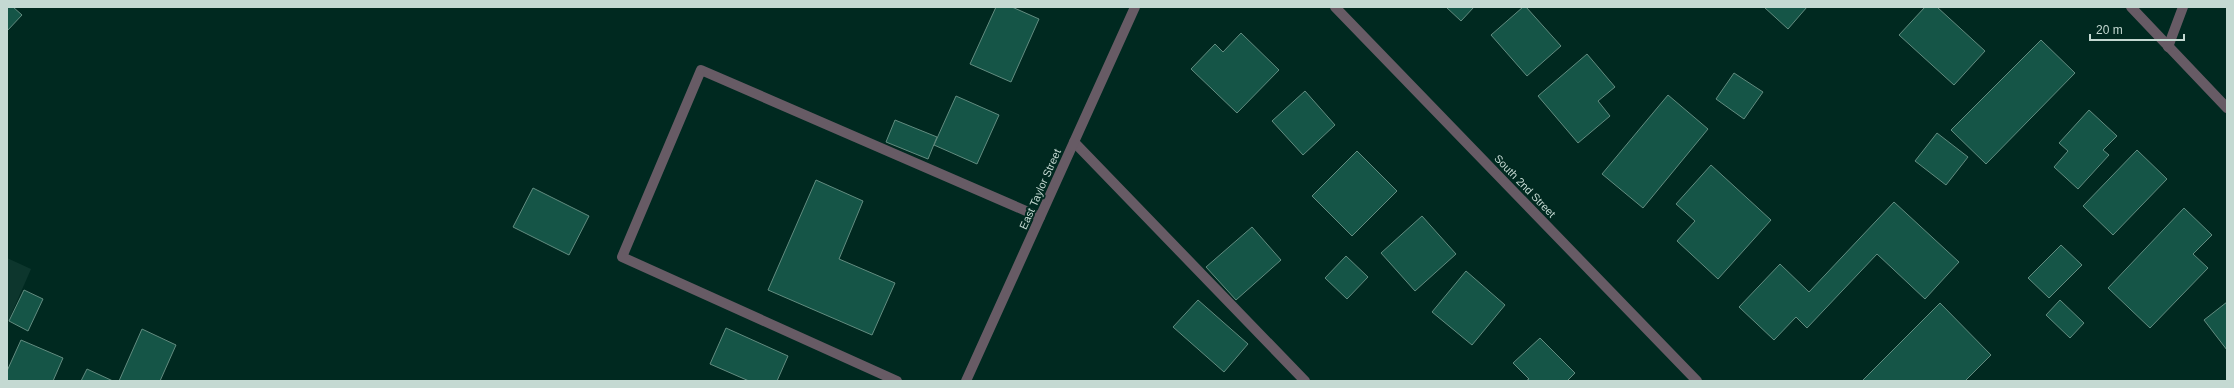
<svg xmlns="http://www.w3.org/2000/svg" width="2234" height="388" viewBox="0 0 2234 388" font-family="Helvetica,sans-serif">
	<rect width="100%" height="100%" fill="#002920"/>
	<path fill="#0d362d" d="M7,258L31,269L7,324Z"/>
	<g fill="#155547" stroke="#628c80">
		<path d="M7,7H13L22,15L7,31Z"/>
		<path d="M996,7H1012L1039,19L1011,82L970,64Z"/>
		<path d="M1446,7H1474L1461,21Z"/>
		<path d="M1523,7H1526L1561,46L1527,76L1491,35Z"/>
		<path d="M1764,7H1807L1788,29Z"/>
		<path d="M1925,7H1937L1985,51L1954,85L1899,35Z"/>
		<path d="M1241,33L1279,70L1237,113L1191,69L1215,44L1223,52Z"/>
		<path d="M2041,40L2075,73L1986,164L1951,130Z"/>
		<path d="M1587,54L1615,87L1598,101L1610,116L1578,143L1538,96Z"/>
		<path d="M1734,73L1763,92L1744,119L1716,99Z"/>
		<path d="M1305,91L1335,125L1303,155L1272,121Z"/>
		<path d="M1668,95L1708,129L1643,208L1602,174Z"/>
		<path d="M956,96L999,115L977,164L934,145Z"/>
		<path d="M2089,110L2117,136L2103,150L2109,155L2078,189L2054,167L2068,151L2059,143Z"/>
		<path d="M895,120L937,137L928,159L886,142Z"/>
		<path d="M1937,133L1968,157L1946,185L1915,161Z"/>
		<path d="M2137,150L2167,179L2113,235L2083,206Z"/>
		<path d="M1357,151L1397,191L1352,236L1312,196Z"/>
		<path d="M1711,165L1771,220L1718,279L1677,241L1695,221L1676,204Z"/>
		<path d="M816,180L863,201L839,259L895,283L872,335L768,290Z"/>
		<path d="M533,188L589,216L569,255L513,227Z"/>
		<path d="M1894,202L1959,262L1925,299L1877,254L1807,328L1796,317L1774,340L1739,307L1780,264L1809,292Z"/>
		<path d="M2184,208L2212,235L2193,254L2208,268L2150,328L2108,288Z"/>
		<path d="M1422,216L1456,254L1415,291L1381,253Z"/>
		<path d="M1252,227L1281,260L1236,300L1206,267Z"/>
		<path d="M2061,245L2082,265L2049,298L2028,278Z"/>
		<path d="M1346,256L1368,277L1347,299L1325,278Z"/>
		<path d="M1466,271L1505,305L1472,345L1432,312Z"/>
		<path d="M24,290L43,299L28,331L9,321Z"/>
		<path d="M1198,300L1248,344L1224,372L1173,327Z"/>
		<path d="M2060,300L2084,323L2070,338L2046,315Z"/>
		<path d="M2227,302V350L2204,320Z"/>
		<path d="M1940,303L1991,355L1965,381H1862Z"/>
		<path d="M726,328L788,356L777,381H749L710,364Z"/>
		<path d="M142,329L176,345L160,381H119Z"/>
		<path d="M1540,338L1575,373L1567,381H1526L1529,379L1513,363Z"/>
		<path d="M21,340L63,358L53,381H7V371Z"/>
		<path d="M87,369L113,381H81Z"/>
	</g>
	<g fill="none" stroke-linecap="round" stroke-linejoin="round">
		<g stroke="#675b65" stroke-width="10">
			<path d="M1335,7L1697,381"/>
			<path d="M2131,7L2227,108"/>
			<path d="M2168,47L2183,7"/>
			<path d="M1074,142L1305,381"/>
			<path d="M897,381L622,257L701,70L1040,217"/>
			<path d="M966,381L1135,7"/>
		</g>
	</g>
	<g text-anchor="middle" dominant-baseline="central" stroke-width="4" stroke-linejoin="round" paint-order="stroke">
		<g font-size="11" fill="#c4d9d2" stroke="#002920">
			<text transform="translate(1525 186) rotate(46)">South 2nd Street</text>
			<text transform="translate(1040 189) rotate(-66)">East Taylor Street</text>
		</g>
	</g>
	<rect width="2234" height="388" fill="none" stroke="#c4d9d2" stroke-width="16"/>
	<path d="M2090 34v6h94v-6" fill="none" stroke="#c4d9d2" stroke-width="2"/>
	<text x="2096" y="34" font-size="12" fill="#c4d9d2" stroke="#002920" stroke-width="3" paint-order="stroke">20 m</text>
</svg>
